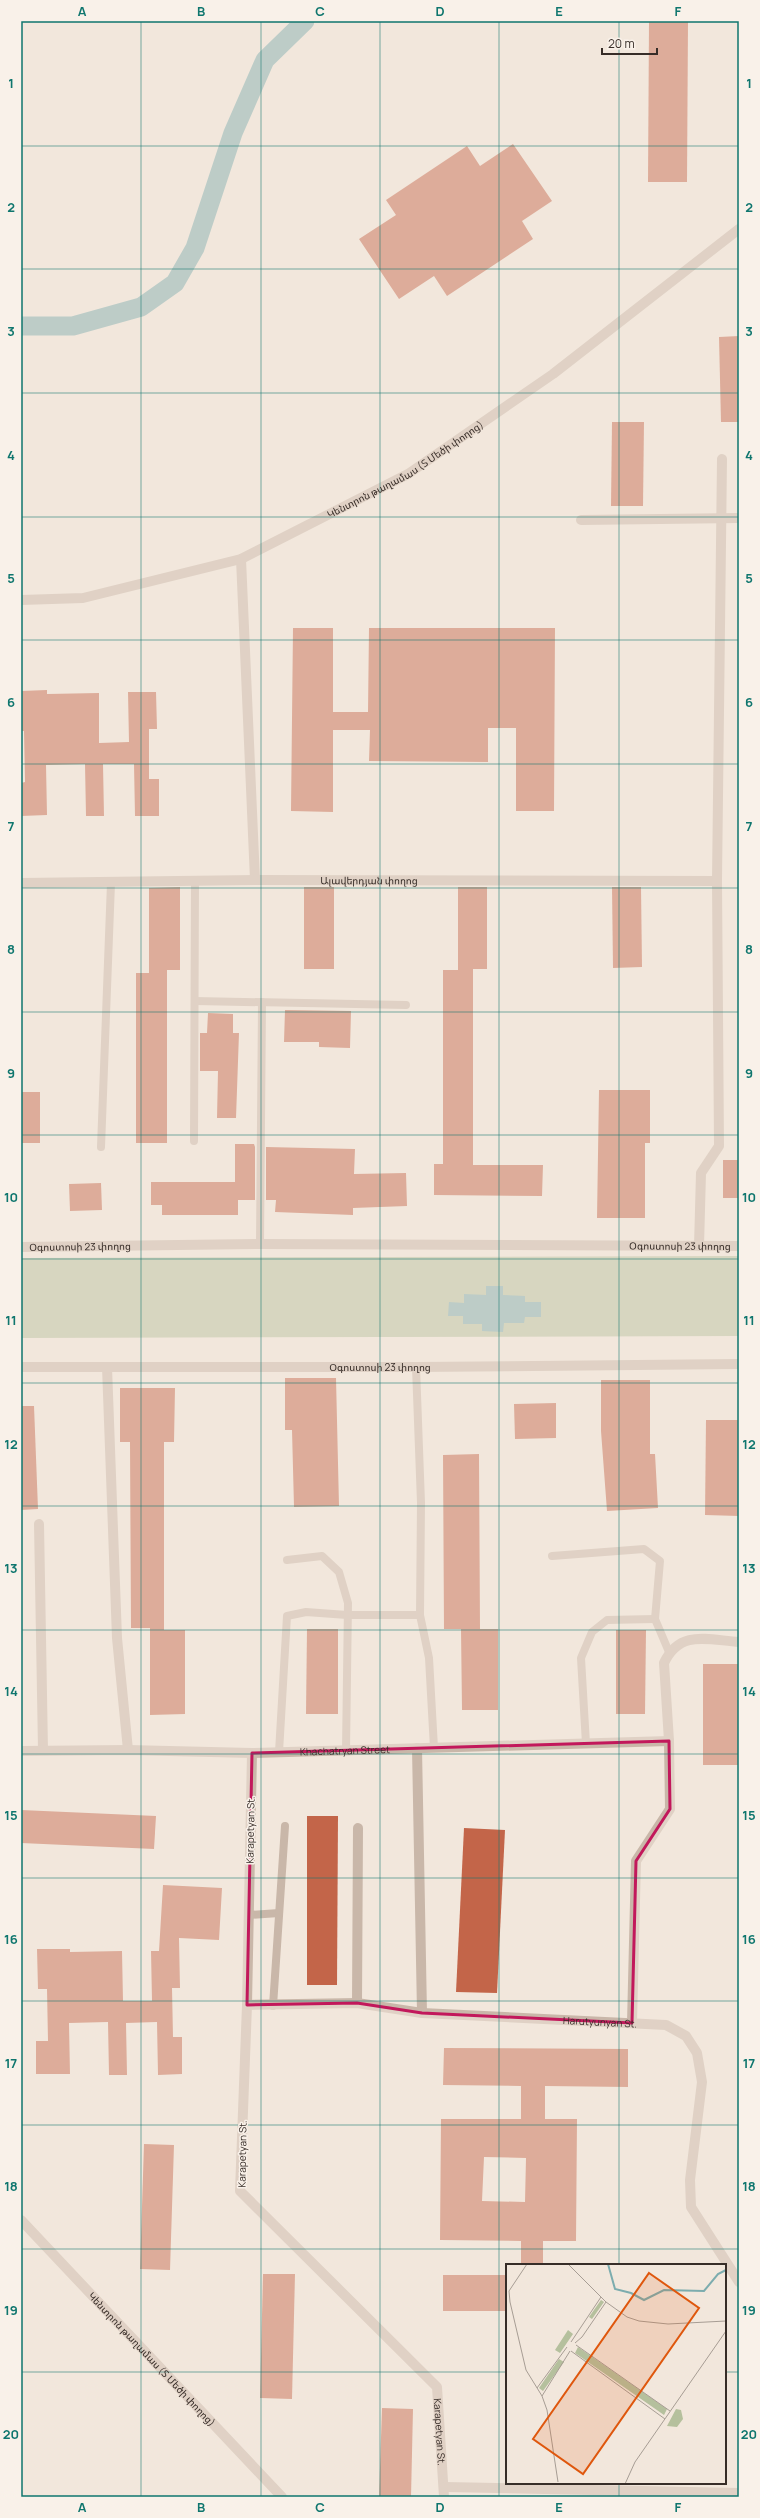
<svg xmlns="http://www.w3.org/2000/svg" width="760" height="2518" viewBox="0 0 760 2518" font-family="Manrope,'Noto Sans Armenian',sans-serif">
	<rect width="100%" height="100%" fill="#f2e7dc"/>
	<path fill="#b5c09d" d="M739,1256V1336L21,1338V1258Z"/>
	<path fill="#7cacae" d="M486,1286H503V1295L525,1296V1302H541V1317H525L524,1323H504L503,1332L482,1331V1324H463V1316H448L449,1302L464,1303V1294L486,1295Z"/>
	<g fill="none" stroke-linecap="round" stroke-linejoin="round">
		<path stroke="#7cacae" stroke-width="19" d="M21,326H73L141,307L175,283L195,248L233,133L265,60L305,21"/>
	</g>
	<g fill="#c36549" fill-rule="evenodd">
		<path d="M649,21H688L687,182H648Z"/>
		<path d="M513,144L552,201L522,221L533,239L447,296L434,276L399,299L359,239L396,215L386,200L467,146L480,166Z"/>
		<path d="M739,336V422H721L719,337Z"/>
		<path d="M612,422H644L643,506H611Z"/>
		<path d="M293,628H333V712H368L369,628H555L554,811H516V728H488V762L369,761L370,730H333V812L291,811Z"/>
		<path d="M47,690V694L99,693V743L129,742L128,692H156L157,729H149V779H159V816H135L134,764H103L104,816H86L85,764L46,765L47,815L21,816V783L25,782L24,731H21V691Z"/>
		<path d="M180,887V970H167V1143H136V973H149V888Z"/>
		<rect x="304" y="887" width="30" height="82"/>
		<path d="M458,887H487V969H473V1165H543L542,1196L434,1195V1164H443V970H458Z"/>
		<path d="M612,887H641L642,967L613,968Z"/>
		<path d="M285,1010L351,1011L350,1048L319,1047V1042H284Z"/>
		<path d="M208,1013L233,1014V1033H239L236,1118H217L218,1071H200V1033H207Z"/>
		<path d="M599,1090H650V1143H645V1218H597Z"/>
		<rect x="21" y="1092" width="19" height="51"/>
		<path d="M235,1144H254L255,1147V1200H238V1215H162V1205H151V1182H235Z"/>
		<path d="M266,1147L355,1149L354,1174L406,1173L407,1206L353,1208V1215L275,1212L276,1200H266Z"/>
		<rect x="723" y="1160" width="16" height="38"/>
		<path d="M101,1183L102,1210L70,1211L69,1184Z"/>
		<path d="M285,1378H336L339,1506L294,1507L292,1430H285Z"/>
		<path d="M601,1380H650V1454H655L658,1508L607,1511L601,1431Z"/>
		<path d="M120,1388H175L174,1442H164V1630H185V1714L150,1715V1628H131L130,1442H120Z"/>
		<path d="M556,1403V1438L515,1439L514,1404Z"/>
		<path d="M21,1406H34L38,1509L21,1510Z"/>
		<path d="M706,1420H739V1516L705,1515Z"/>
		<path d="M479,1454L480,1629H498V1710H462L461,1629H444L443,1455Z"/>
		<path d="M307,1629H338V1714H306Z"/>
		<path d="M616,1630H646L645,1714H616Z"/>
		<rect x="703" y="1664" width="36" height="101"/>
		<path d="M21,1810L156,1816L154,1849L21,1843Z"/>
		<path d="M307,1816H338L337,1985H307Z"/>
		<path d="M464,1828L505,1830L497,1993L456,1992Z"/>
		<path d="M163,1885L222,1888L219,1940L179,1938L180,1988H172L173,2037H182V2074L158,2075L157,2022L126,2023L127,2075H109L108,2022L69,2023L70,2074H36V2041H48L47,1989H38L37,1949H70V1952L122,1951L123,2001H152L151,1951H159Z"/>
		<path d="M444,2048L628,2049V2087L545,2086V2119H577L576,2241H543V2265H521V2241L440,2240L441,2119H521V2086L443,2085ZM484,2157L526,2158L525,2202L482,2201Z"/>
		<path d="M144,2144L174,2145L170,2270L140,2269Z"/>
		<path d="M263,2274H295L292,2399L260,2398Z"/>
		<rect x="443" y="2275" width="64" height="36"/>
		<path d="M382,2408L413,2409L411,2497H379Z"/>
	</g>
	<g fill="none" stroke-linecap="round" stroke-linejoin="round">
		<g stroke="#c9b7a9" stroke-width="8">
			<path d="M195,1001L406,1005"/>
			<path d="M194,1141L195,881"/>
			<path d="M101,1147L111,883"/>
			<path d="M260,1244L262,1002"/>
			<path d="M416,1367L421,1503L420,1615L429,1658L434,1748"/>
			<path d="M552,1556L644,1549L660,1561L655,1619L669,1652"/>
			<path d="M287,1560L322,1556L339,1572L348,1603L346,1750"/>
			<path d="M586,1744L581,1658L592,1632L607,1620L655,1619"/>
			<path d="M279,1752L287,1616L306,1612L347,1615H420"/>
			<path d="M249,1915L279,1913"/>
			<path d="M273,2006L285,1826"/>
		</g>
		<g stroke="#c9b7a9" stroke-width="10">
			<path d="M581,520L739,518"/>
			<path d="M241,559L255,880"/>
			<path id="s1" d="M21,883L255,880L717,881"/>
			<path d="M699,1246L701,1173L719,1146L717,881L722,459"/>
			<path d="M107,1367L117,1638L128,1750"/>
			<path d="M39,1524L43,1750"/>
			<path d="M417,1748L422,2013"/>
			<path id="s2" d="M21,1751L128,1750L252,1753L669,1741"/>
			<path id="s3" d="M252,1753L247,2005L240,2191L437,2387L444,2497"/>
			<path d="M357,2003L358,1828"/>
			<path id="s4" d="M247,2005L357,2003L422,2013L666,2025L686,2036L697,2053L702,2082L690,2180L691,2207L739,2282"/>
			<path d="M632,2023L636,1861L670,1809L669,1741L664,1663C680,1629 708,1640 739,1642"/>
			<path d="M445,2487L739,2493"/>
		</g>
		<g stroke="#c9b7a9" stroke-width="10">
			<path id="s5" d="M21,600L83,598L241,559L408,474L553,374L739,229"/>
			<path id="s6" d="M21,1247L260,1244L739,1246"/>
			<path id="s7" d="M21,1367H416L739,1364"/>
			<path id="s8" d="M21,2220L282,2497"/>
		</g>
	</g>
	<path d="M0 0H760V2518H0ZM669,1741L670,1809L636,1861L632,2023L422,2013L357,2003L247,2005L252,1753Z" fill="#f2e7dc" fill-opacity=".55" fill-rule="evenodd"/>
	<path fill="none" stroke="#c2185b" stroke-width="3" stroke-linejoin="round" d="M669,1741L670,1809L636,1861L632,2023L422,2013L357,2003L247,2005L252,1753Z"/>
	<path fill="none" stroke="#0f766e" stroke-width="1" stroke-opacity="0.55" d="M141,21V2497M261,21V2497M380,21V2497M499,21V2497M619,21V2265M21,146H739M21,269H739M21,393H739M21,517H739M21,640H739M21,764H739M21,888H739M21,1012H739M21,1135H739M21,1259H739M21,1383H739M21,1506H739M21,1630H739M21,1754H739M21,1878H739M21,2001H739M21,2125H739M21,2249H739M21,2372H507M725,2372H739M619,2483V2497"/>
	<g text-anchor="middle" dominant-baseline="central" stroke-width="3" stroke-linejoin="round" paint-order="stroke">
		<g font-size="10" fill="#372d28" stroke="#f9f1e9">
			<text stroke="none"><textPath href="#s5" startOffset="412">Կենտրոն թաղամաս (Տ Մեծի փողոց)</textPath></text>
			<text stroke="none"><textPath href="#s1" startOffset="348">Ալավերդյան փողոց</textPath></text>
			<text stroke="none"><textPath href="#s6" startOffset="59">Օգոստոսի 23 փողոց</textPath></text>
			<text stroke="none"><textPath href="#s6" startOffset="659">Օգոստոսի 23 փողոց</textPath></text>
			<text stroke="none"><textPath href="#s7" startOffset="359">Օգոստոսի 23 փողոց</textPath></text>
			<text stroke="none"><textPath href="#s2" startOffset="324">Khachatryan Street</textPath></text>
			<text transform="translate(250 1830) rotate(-89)">Karapetyan St.</text>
			<text stroke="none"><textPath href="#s4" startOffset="354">Harutyunyan St.</textPath></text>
			<text transform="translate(242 2154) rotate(-89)">Karapetyan St.</text>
			<text stroke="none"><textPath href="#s8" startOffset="191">Կենտրոն թաղամաս (Տ Մեծի փողոց)</textPath></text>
			<text stroke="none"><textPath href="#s3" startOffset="761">Karapetyan St.</textPath></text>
		</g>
	</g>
	<g transform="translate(506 2264)">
		<rect width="220" height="220" fill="#f2e7dc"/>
		<path d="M95,36L98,38L86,55L83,53ZM62,66L67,70L54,89L49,86ZM72,83L161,145L158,151L69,89ZM53,95L58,98L37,127L33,124ZM170,145L175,146L177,155L171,163L161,162Z" fill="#b5c09d"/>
		<path fill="none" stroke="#7cacae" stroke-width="2" d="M102,0L109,25L125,29L138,36L158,26L198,27L212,10L220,6"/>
		<path fill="none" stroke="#a79d94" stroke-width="1" d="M21,0L3,27L4,38L20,106L36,132L41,146L52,218M62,0L100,38L121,53L133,57L162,60L220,57M65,78L95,33M69,79L76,73L100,38M70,81L164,147M65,87L159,155M31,124L61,83M36,132L64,87M119,220L129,198L220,67"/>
		<path fill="#df570d" fill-opacity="0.15" stroke="#df570d" stroke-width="2" d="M143,9L193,44L77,210L27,175Z"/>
		<rect width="220" height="220" fill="none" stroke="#372d28" stroke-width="2"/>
	</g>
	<rect width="760" height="2518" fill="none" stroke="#f9f1e9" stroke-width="44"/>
	<path d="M602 48v6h55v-6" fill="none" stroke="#372d28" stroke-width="2"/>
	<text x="608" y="48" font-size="12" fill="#372d28" stroke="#f9f1e9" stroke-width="3" paint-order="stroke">20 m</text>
	<rect x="22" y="22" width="716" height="2474" fill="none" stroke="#0f766e" stroke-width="1.5"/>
	<g font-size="13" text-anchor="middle" font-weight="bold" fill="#0f766e">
		<text x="82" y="16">A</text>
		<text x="201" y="16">B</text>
		<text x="320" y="16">C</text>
		<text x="440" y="16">D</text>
		<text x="559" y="16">E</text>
		<text x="678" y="16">F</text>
		<text x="11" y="88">1</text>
		<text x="749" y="88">1</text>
		<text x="11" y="212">2</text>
		<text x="749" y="212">2</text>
		<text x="11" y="336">3</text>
		<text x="749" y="336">3</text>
		<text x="11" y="460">4</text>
		<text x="749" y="460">4</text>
		<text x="11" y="583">5</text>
		<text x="749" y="583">5</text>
		<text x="11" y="707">6</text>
		<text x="749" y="707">6</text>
		<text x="11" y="831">7</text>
		<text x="749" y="831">7</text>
		<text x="11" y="954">8</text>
		<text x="749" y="954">8</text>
		<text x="11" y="1078">9</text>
		<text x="749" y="1078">9</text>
		<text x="11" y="1202">10</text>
		<text x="749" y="1202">10</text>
		<text x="11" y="1325">11</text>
		<text x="749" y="1325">11</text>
		<text x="11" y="1449">12</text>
		<text x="749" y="1449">12</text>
		<text x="11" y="1573">13</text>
		<text x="749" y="1573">13</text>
		<text x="11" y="1696">14</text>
		<text x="749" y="1696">14</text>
		<text x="11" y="1820">15</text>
		<text x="749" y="1820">15</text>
		<text x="11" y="1944">16</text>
		<text x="749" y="1944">16</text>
		<text x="11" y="2068">17</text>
		<text x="749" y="2068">17</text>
		<text x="11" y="2191">18</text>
		<text x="749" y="2191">18</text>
		<text x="11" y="2315">19</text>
		<text x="749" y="2315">19</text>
		<text x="11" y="2439">20</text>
		<text x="749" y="2439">20</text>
		<text x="82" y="2512">A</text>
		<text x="201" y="2512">B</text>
		<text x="320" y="2512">C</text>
		<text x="440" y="2512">D</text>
		<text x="559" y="2512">E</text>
		<text x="678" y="2512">F</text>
	</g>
</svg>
